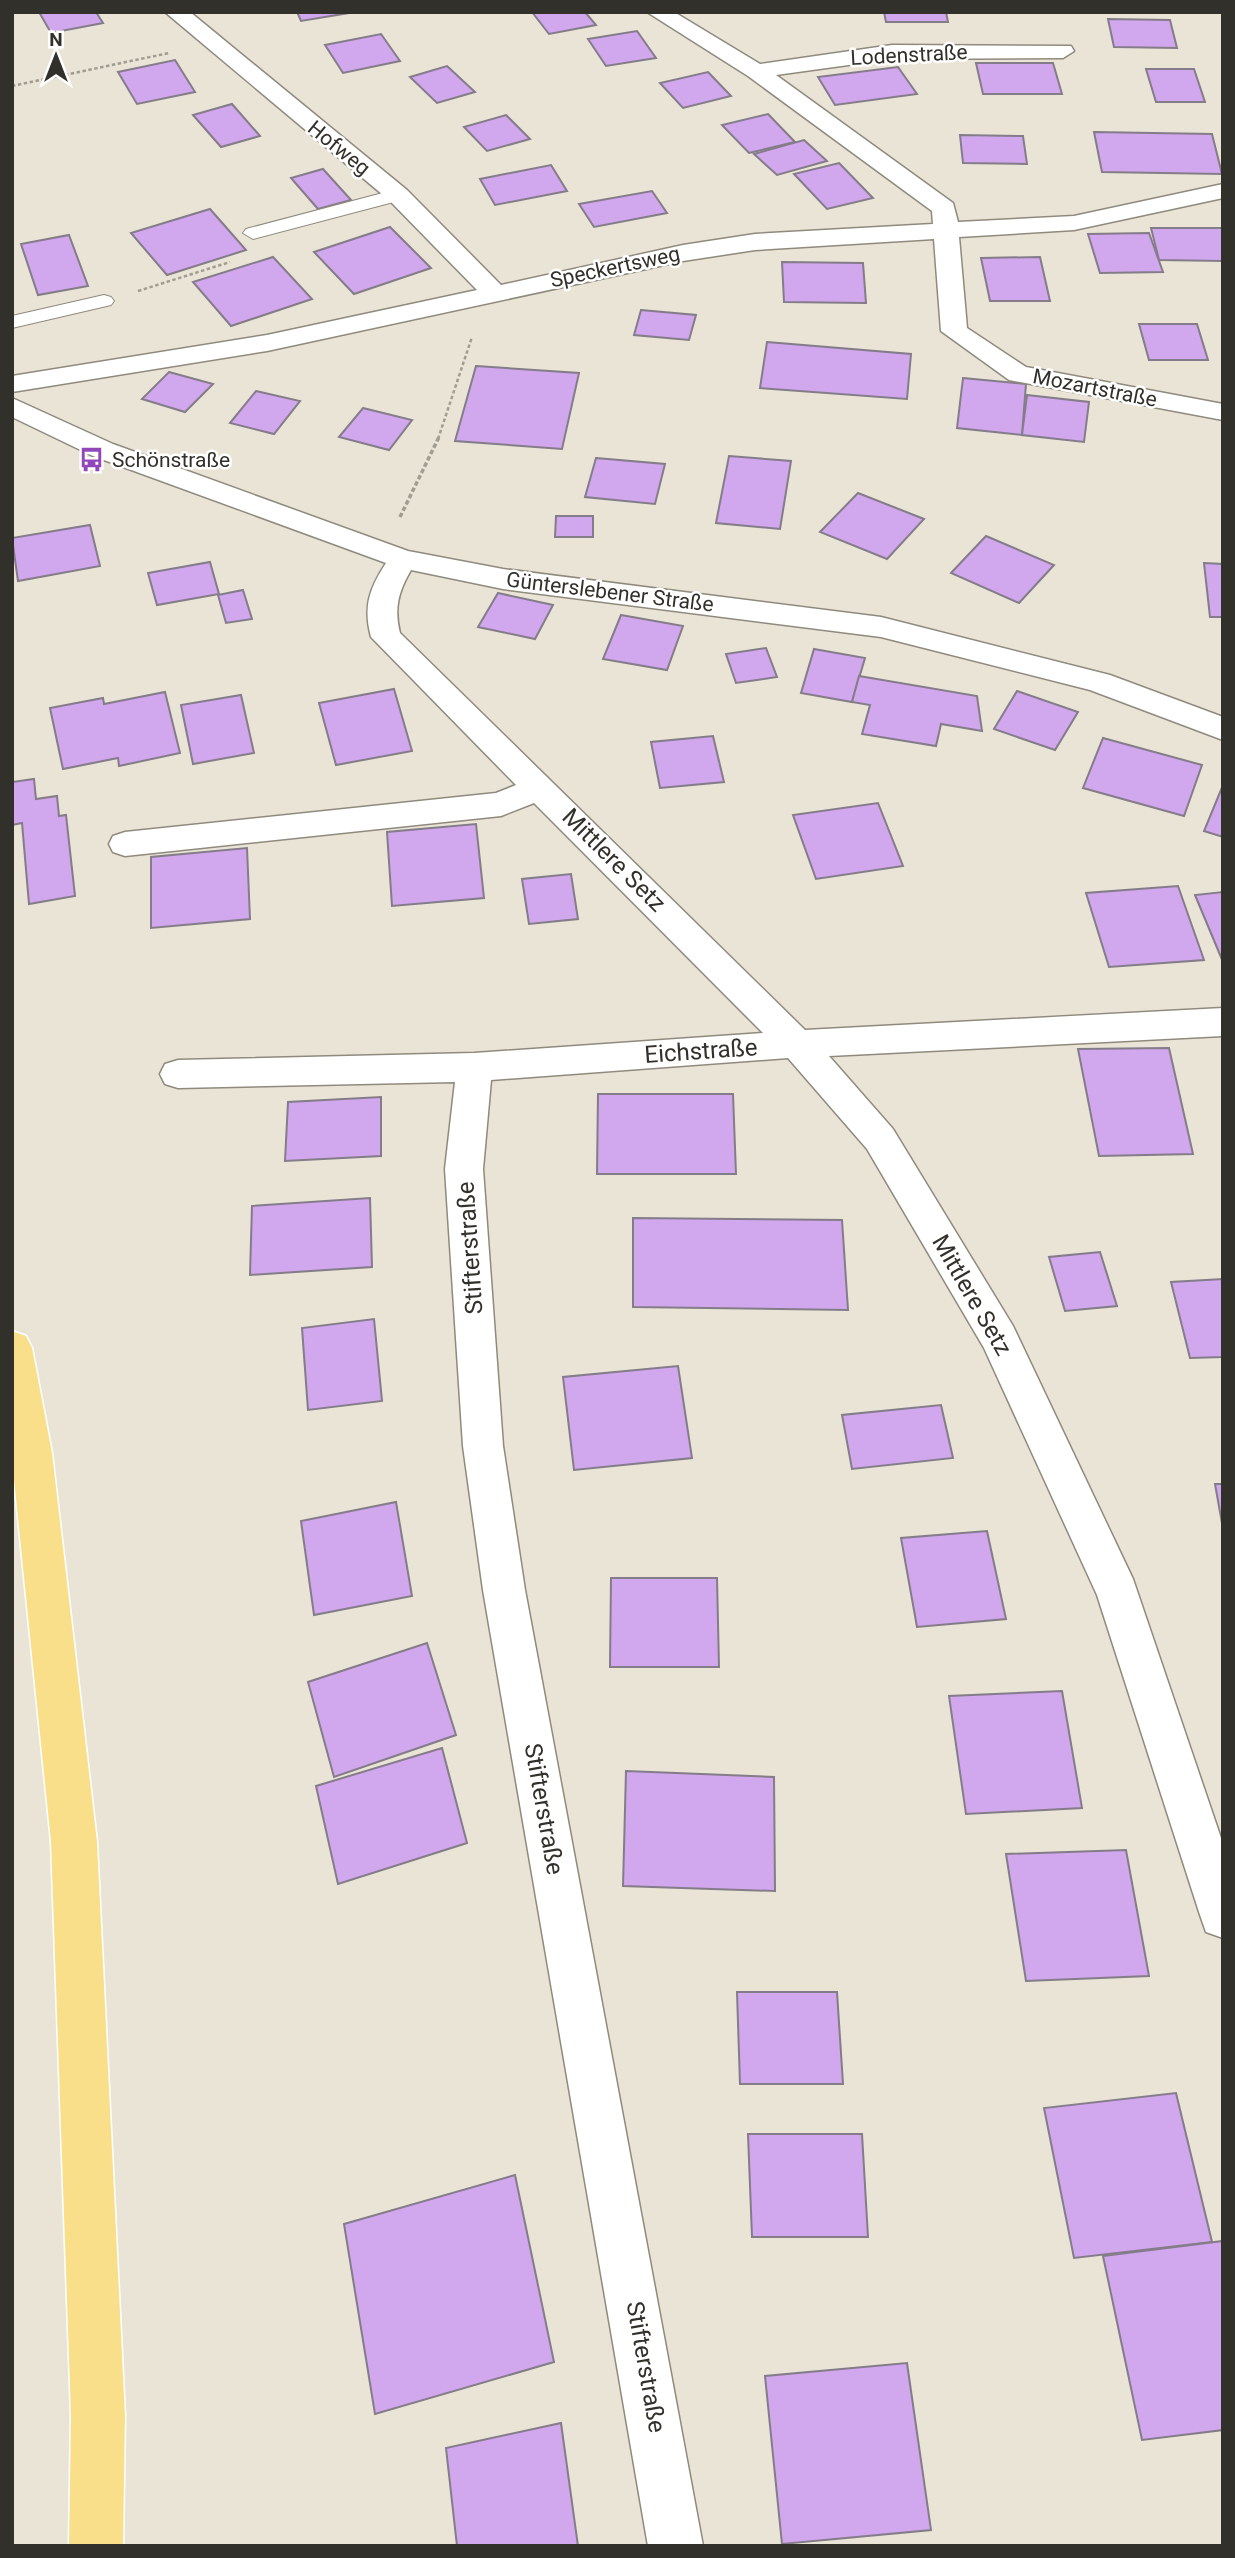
<svg xmlns="http://www.w3.org/2000/svg" width="1235" height="2558" viewBox="0 0 1235 2558" font-family="Roboto,sans-serif">
	<rect width="100%" height="100%" fill="#e9e4d5"/>
	<g fill="#d1a7ed" stroke="#847c89" stroke-width="2">
		<path d="M39,12H96L103,23L51,33Z"/>
		<path d="M297,12H348L349,13L301,21Z"/>
		<path d="M532,12H585L596,25L549,34Z"/>
		<path d="M884,12H946L948,22H886Z"/>
		<path d="M1108,19L1170,20L1177,48L1114,47Z"/>
		<path d="M637,31L656,58L606,66L588,39Z"/>
		<path d="M381,34L400,61L343,73L325,45Z"/>
		<path d="M175,60L195,92L137,104L118,72Z"/>
		<path d="M976,63H1053L1062,94H983Z"/>
		<path d="M447,66L475,92L437,103L410,77Z"/>
		<path d="M898,67L917,94L835,105L818,77Z"/>
		<path d="M1146,69H1194L1205,102H1156Z"/>
		<path d="M708,72L731,96L683,108L660,83Z"/>
		<path d="M232,104L260,136L221,147L193,115Z"/>
		<path d="M768,114L795,142L749,153L722,125Z"/>
		<path d="M506,115L530,139L487,151L464,127Z"/>
		<path d="M1094,132L1212,134L1222,174L1102,172Z"/>
		<path d="M960,135L1023,136L1027,164L963,163Z"/>
		<path d="M804,140L827,161L777,175L754,154Z"/>
		<path d="M839,163L873,198L827,209L794,174Z"/>
		<path d="M551,165L567,191L495,205L480,179Z"/>
		<path d="M323,169L351,200L318,209L291,178Z"/>
		<path d="M652,191L667,213L594,227L579,204Z"/>
		<path d="M210,209L246,250L167,275L131,233Z"/>
		<path d="M390,227L431,268L354,294L314,252Z"/>
		<path d="M1151,228H1223V261L1159,260Z"/>
		<path d="M1149,233L1163,272L1100,273L1088,234Z"/>
		<path d="M69,235L88,286L38,295L21,244Z"/>
		<path d="M273,257L312,299L231,326L193,282Z"/>
		<path d="M1040,257L1050,301H990L981,258Z"/>
		<path d="M782,262L863,263L866,303L784,302Z"/>
		<path d="M641,310L696,315L689,340L634,335Z"/>
		<path d="M1139,324H1197L1208,360H1149Z"/>
		<path d="M767,342L911,354L907,399L760,388Z"/>
		<path d="M476,366L579,373L562,449L455,441Z"/>
		<path d="M169,372L213,384L185,412L142,399Z"/>
		<path d="M963,378L1026,384L1022,435L957,428Z"/>
		<path d="M256,391L300,401L274,434L230,423Z"/>
		<path d="M1027,395L1089,402L1084,442L1022,435Z"/>
		<path d="M363,408L412,420L389,450L339,437Z"/>
		<path d="M729,456L791,461L780,529L716,523Z"/>
		<path d="M596,458L665,464L655,504L585,497Z"/>
		<path d="M858,493L924,519L887,559L820,532Z"/>
		<path d="M556,516H593V537H555Z"/>
		<path d="M90,525L100,566L18,581L12,538Z"/>
		<path d="M986,536L1054,565L1019,603L951,573Z"/>
		<path d="M210,562L219,594L157,605L148,573Z"/>
		<path d="M1204,563L1223,564V617H1210Z"/>
		<path d="M243,590L252,619L226,623L218,595Z"/>
		<path d="M498,593L553,605L535,639L478,627Z"/>
		<path d="M621,615L683,626L667,670L603,659Z"/>
		<path d="M766,648L777,677L736,683L726,654Z"/>
		<path d="M814,649L865,658L852,702L801,693Z"/>
		<path d="M859,676L977,696L982,731L941,724L936,746L862,734L870,705L852,702Z"/>
		<path d="M394,689L412,751L336,765L319,703Z"/>
		<path d="M1017,691L1078,712L1055,750L994,729Z"/>
		<path d="M165,692L180,753L119,766L118,758L63,769L50,708L103,698L104,704Z"/>
		<path d="M241,695L254,753L193,764L181,705Z"/>
		<path d="M713,736L724,782L660,788L651,742Z"/>
		<path d="M1103,738L1202,765L1184,816L1083,788Z"/>
		<path d="M34,779L36,799L57,796L59,816L66,815L75,896L29,904L22,823L12,825V782Z"/>
		<path d="M1223,785V837L1204,831Z"/>
		<path d="M878,803L903,866L816,879L793,815Z"/>
		<path d="M476,824L484,898L392,906L387,832Z"/>
		<path d="M247,848L250,919L151,928V857Z"/>
		<path d="M571,874L578,919L529,924L522,879Z"/>
		<path d="M1178,886L1204,960L1109,967L1086,893Z"/>
		<path d="M1223,892V962L1195,895Z"/>
		<path d="M1169,1048L1193,1154L1099,1156L1078,1049Z"/>
		<path d="M598,1094H733L736,1174H597Z"/>
		<path d="M381,1097V1156L285,1161L288,1102Z"/>
		<path d="M370,1198L372,1267L250,1275L252,1206Z"/>
		<path d="M633,1218L842,1220L848,1310L633,1307Z"/>
		<path d="M1100,1252L1117,1306L1065,1311L1049,1257Z"/>
		<path d="M1223,1279V1357L1190,1358L1171,1282Z"/>
		<path d="M374,1319L382,1401L308,1410L302,1328Z"/>
		<path d="M678,1366L692,1458L574,1470L563,1377Z"/>
		<path d="M941,1405L953,1458L852,1469L842,1415Z"/>
		<path d="M1215,1484H1223V1529Z"/>
		<path d="M396,1502L412,1596L314,1615L301,1521Z"/>
		<path d="M987,1531L1006,1619L917,1627L901,1538Z"/>
		<path d="M611,1578H717L719,1667H610Z"/>
		<path d="M427,1643L456,1735L334,1777L308,1682Z"/>
		<path d="M1062,1691L1082,1808L966,1814L949,1696Z"/>
		<path d="M442,1748L467,1843L338,1884L316,1786Z"/>
		<path d="M626,1771L774,1777L775,1891L623,1886Z"/>
		<path d="M1126,1850L1149,1976L1026,1981L1006,1854Z"/>
		<path d="M737,1992H837L843,2084H740Z"/>
		<path d="M1176,2093L1212,2242L1074,2258L1044,2108Z"/>
		<path d="M748,2134H862L868,2237H752Z"/>
		<path d="M515,2175L554,2362L375,2414L344,2224Z"/>
		<path d="M1223,2241V2430L1142,2440L1103,2256Z"/>
		<path d="M907,2363L931,2530L782,2544L765,2376Z"/>
		<path d="M561,2423L578,2546H457L446,2448Z"/>
	</g>
	<g fill="none" stroke-linecap="round" stroke-linejoin="round">
		<defs>
			<g id="service">
				<path d="M398,189L407,195L405,199L253,239L243,233L246,229Z"/>
				<path d="M104,295L111,297L114,301L111,305L12,328V316Z"/>
			</g>
			<g id="minor">
				<path d="M165,12H190L407,190L501,285L683,245L755,234L933,224L932,211L748,76L647,12H674L760,64L892,45L1071,46L1074,51L1063,58L892,59L776,75L953,203L958,222L1074,216L1223,184V198L1074,230L959,237L967,328L1026,367L1223,404V420L1009,380L941,331L934,239L755,250L683,261L267,351L12,392V376L267,335L477,290L389,200Z"/>
				<path d="M12,398L113,444L408,551L503,569L881,617L1110,675L1223,717V740L1090,690L881,637L503,589L411,570C398,592 394,609 400,633L805,1030L1223,1008V1036L829,1056L893,1129L1013,1326L1133,1579L1223,1844V1938L1206,1932L1200,1915L1097,1595L984,1348L867,1149L788,1058L491,1080L483,1169L503,1446L525,1590L703,2546H648L483,1590L463,1446L445,1169L455,1082L178,1088L165,1084L160,1074L165,1064L178,1060L474,1053L763,1033L534,803L501,816L125,856L113,852L109,844L113,836L125,832L496,793L516,785L371,637C363,607 369,589 386,563L93,456L12,417Z"/>
			</g>
			<path id="primary" d="M12,1331L26,1336L32,1348L52,1453L97,1842L125,2416L123,2546H69L71,2416L51,1842L12,1459Z"/>
		</defs>
		<use href="#service" stroke="#8f8a7d" stroke-width="2"/>
		<use href="#minor" stroke="#8f8a7d" stroke-width="3"/>
		<use href="#primary" stroke="#fff" stroke-width="3"/>
		<g stroke="#a19d92" stroke-width="2.5" stroke-dasharray="3.5 2.5" stroke-linecap="butt">
			<path d="M12,86L169,53"/>
			<path d="M138,291L230,262"/>
			<path d="M438,439L472,337"/>
		</g>
		<path stroke="#a19d92" stroke-width="3.5" stroke-dasharray="4.5 2.5" stroke-linecap="butt" d="M400,517L439,437"/>
		<use href="#service" fill="#fff" fill-rule="evenodd"/>
		<use href="#minor" fill="#fff" fill-rule="evenodd"/>
		<use href="#primary" fill="#fadf8b" fill-rule="evenodd"/>
	</g>
	<defs>
		<symbol id="bus-bare" viewBox="-9 -9 18 18"><path d="M-5-6H5V4H4V6H2V4H-2V6H-4V4H-5ZM-3.5-4V0h7V-4ZM-3.5 1.2v1.5H-2V1.2ZM2 1.2v1.5H3.5V1.2Z" fill="#9147b9" stroke="#fff" stroke-width="2.5" paint-order="stroke"/></symbol>
	</defs>
	<g fill-rule="evenodd">
		<use href="#bus-bare" x="74" y="442" width="35" height="35"/>
	</g>
	<g text-anchor="middle" dominant-baseline="central" stroke-width="5" stroke-linejoin="round" paint-order="stroke">
		<g font-size="21" fill="#32302b" stroke="#fff">
			<text transform="translate(909 55) rotate(-3)">Lodenstraße</text>
			<text transform="translate(339 148) rotate(39)">Hofweg</text>
			<text transform="translate(615 267) rotate(-12)">Speckertsweg</text>
			<text transform="translate(1095 388) rotate(11)">Mozartstraße</text>
			<text transform="translate(610 592) rotate(7)">Günterslebener Straße</text>
		</g>
		<g font-size="21" fill="#32302b" stroke="#fff" text-anchor="start">
			<text x="112" y="460">Schönstraße</text>
		</g>
		<g font-size="24" fill="#32302b" stroke="#fff">
			<text transform="translate(614 860) rotate(45)">Mittlere Setz</text>
			<text transform="translate(701 1051) rotate(-4)">Eichstraße</text>
			<text transform="translate(470 1248) rotate(-94)">Stifterstraße</text>
			<text transform="translate(972 1295) rotate(60)">Mittlere Setz</text>
			<text transform="translate(544 1809) rotate(80)">Stifterstraße</text>
			<text transform="translate(646 2367) rotate(80)">Stifterstraße</text>
		</g>
	</g>
	<rect width="1235" height="2558" fill="none" stroke="#32302b" stroke-width="28"/>
	<g transform="translate(56 56)" stroke="#ffffff" stroke-width="5" paint-order="stroke">
	<path d="M0-5L12 26L0 18L-12 26Z" fill="#32302b"/>
	<text y="-10" font-size="19" font-weight="bold" text-anchor="middle" fill="#32302b">N</text>
	</g>
</svg>
